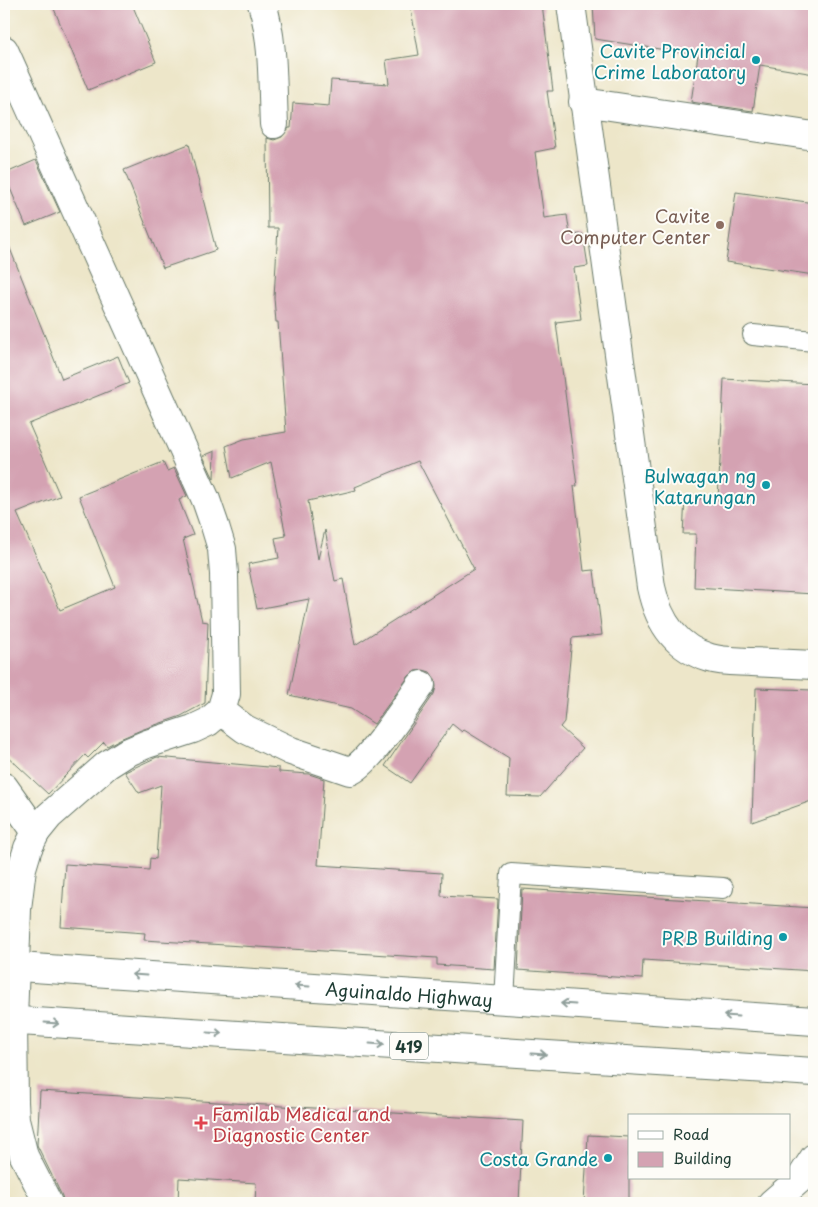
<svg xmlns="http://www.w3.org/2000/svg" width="818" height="1207" viewBox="0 0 818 1207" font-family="'Playpen Sans',sans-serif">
	<rect width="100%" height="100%" fill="#fdfcf7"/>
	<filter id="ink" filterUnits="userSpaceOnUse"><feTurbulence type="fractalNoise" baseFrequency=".02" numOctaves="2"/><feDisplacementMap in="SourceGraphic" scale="10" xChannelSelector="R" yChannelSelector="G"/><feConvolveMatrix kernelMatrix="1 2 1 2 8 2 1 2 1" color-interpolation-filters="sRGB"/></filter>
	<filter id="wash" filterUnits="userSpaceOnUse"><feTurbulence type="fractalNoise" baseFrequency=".0096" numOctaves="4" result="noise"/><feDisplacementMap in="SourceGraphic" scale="20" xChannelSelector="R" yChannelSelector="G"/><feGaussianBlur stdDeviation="1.12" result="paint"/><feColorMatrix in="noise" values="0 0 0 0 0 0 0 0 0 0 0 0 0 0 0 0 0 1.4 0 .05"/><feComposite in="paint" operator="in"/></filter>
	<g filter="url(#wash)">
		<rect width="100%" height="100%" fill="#ede6c9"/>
		<g id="blocks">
			<g fill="#d4a2b2" fill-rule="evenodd">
				<path d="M52,4H132L156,62L88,90Z"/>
				<path d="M410,4H542L553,91H547L555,148L535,152L544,218L567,215L570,235L583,234L588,266L574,268L581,319L556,322L577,486H574L584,571L594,570L602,635L572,638L564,722L560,727L583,748L540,797L507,796L509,758L464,730L462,732L452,724L410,783L385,766L434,694L436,687L435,679L430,672L423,670L415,671L409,676L374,724L351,709L289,695L309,599L257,609L248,564L279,558L275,538L286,536L271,462L232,478L226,446L244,439L286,432L278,322H276L274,298L278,228H268L267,138L274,140L282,137L289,128H291L293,103L329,106L331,80L389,84L386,60L419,55ZM418,461L474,569L355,645L343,579L335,581L325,530L318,559L308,501L356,490L355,487Z"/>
				<path d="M593,4H814V74L760,65L753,111L691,102L698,55L595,39Z"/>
				<path d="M189,144L216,250L163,268L124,170Z"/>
				<path d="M36,160L60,212L26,226L4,174Z"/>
				<path d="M736,192L814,203V275L726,262Z"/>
				<path d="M4,236H5L62,379L118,356L129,383L29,424L60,496L17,513L60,610L115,587L79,496L163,462L167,471L174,468L187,496L179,500L193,535L183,539L202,621L208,622L205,703L181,716L141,730L120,739L107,746L104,742L88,758L85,755L48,794L4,753Z"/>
				<path d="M724,379L814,384V594L694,587L696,534H683L685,498L718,500Z"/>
				<path d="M215,451L214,479L203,456Z"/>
				<path d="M756,688L812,690L811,693H814V800L752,822Z"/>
				<path d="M157,757L279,768V772L309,774L324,779L318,865L442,873L441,896L498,899L494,969L437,965V958L144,940L145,933L61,927L65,864L149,870L150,858L156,859L161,785L139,793L125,772Z"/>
				<path d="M522,889L814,908V971L643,960L642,979L518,970Z"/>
				<path d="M40,1091L523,1121L519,1203H255L256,1183L179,1178L178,1203H64L62,1196L37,1145Z"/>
				<path d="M588,1135L629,1137V1203H584Z"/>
			</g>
		</g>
	</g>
	<g filter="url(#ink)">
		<use href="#blocks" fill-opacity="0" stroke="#677868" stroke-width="1"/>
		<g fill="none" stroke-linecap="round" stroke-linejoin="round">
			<defs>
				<g id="service">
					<path d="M753,335L814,341"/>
					<path d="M504,1000L511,874L723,888"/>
				</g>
				<g id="minor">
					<path d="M262,4C274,41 272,85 274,124"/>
					<path d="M571,4L651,587C658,620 675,648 710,658C723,662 738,661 752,662C773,663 794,664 814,665"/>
					<path d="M4,50L206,500L215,526L222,549L224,574L226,694L221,711L208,722L193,729L147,744L126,753L107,765L49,816L36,832L28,848L22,868L17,909L13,1020L14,1102L15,1120L24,1156L48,1203"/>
					<path d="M583,102L814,136"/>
					<path d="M221,711L245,729L291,751L350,771C369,764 407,704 421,685"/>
					<path d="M4,787L36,832"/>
					<path d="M772,1203L801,1178L814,1158"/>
				</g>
				<g id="trunk">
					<path id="s1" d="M4,966L814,1021"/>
					<path d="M4,1020L814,1072"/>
				</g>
			</defs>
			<use href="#service" stroke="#677868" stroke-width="22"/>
			<use href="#minor" stroke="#677868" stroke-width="30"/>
			<use href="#trunk" stroke="#677868" stroke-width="30"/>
			<use href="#service" stroke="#fff" stroke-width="20"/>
			<use href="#minor" stroke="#fff" stroke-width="28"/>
			<use href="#trunk" stroke="#fff" stroke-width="28"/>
		</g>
		<defs><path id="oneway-shaft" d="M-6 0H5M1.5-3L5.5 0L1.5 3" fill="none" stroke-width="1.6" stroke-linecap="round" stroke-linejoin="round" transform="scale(1.25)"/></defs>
		<g stroke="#8f9e9a">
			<use href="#oneway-shaft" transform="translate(139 975) rotate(-176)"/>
			<use href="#oneway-shaft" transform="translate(302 986) rotate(-176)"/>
			<use href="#oneway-shaft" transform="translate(568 1004) rotate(-176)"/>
			<use href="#oneway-shaft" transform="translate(731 1016) rotate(-176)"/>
			<use href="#oneway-shaft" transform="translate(52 1023) rotate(4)"/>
			<use href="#oneway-shaft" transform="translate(215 1033) rotate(4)"/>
			<use href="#oneway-shaft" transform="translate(377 1044) rotate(4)"/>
			<use href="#oneway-shaft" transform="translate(539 1054) rotate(4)"/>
		</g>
	</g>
	<g fill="#0f9aa8" stroke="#fdfcf7" stroke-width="2">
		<circle cx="756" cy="60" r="5"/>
		<circle cx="766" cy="485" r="5"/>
		<circle cx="783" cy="937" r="5"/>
		<circle cx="608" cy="1158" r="5"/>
	</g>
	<circle fill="#8d6e63" stroke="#fdfcf7" stroke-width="2" cx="720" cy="225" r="5"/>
	<path fill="#e0444e" stroke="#fdfcf7" stroke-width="2" d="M198.5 1115.5h5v5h5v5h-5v5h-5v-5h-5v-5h5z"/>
	<g text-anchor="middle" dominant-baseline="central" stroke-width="4" stroke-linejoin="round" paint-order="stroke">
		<rect fill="#fdfcf7" stroke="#62766e" stroke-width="1" x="390" y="1032.5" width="38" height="27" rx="4"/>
		<g font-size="16" font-weight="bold" fill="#1f3d34">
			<text x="409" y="1046">419</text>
		</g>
		<g font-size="18" fill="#0d838f" stroke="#fdfcf7" text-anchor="end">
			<text x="746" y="50">Cavite Provincial<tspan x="746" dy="21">Crime Laboratory</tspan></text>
			<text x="756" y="475">Bulwagan ng<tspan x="756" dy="21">Katarungan</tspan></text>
			<text x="773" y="937">PRB Building</text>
			<text x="598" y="1158">Costa Grande</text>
		</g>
		<g font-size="18" fill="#785e54" stroke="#fdfcf7" text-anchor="end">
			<text x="710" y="215">Cavite<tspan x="710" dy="21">Computer Center</tspan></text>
		</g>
		<g font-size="18" fill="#1f3d34" stroke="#fdfcf7">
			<text stroke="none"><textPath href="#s1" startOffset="406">Aguinaldo Highway</textPath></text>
		</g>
		<g font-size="18" fill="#be3a42" stroke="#fdfcf7" text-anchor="start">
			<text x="212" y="1113">Familab Medical and<tspan x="212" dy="21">Diagnostic Center</tspan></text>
		</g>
	</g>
	<rect width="818" height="1207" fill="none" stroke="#fdfcf7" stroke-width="20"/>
	<rect x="628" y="1114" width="162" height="65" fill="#fdfcf7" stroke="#a4b0a9"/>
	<rect x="638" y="1131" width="25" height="8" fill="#ffffff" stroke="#a4b0a9"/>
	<text x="673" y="1140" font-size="15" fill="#1f3d34">Road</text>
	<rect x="638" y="1152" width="25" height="15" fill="#d4a2b2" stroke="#a4b0a9"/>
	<text x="673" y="1164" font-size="15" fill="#1f3d34">Building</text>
</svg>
